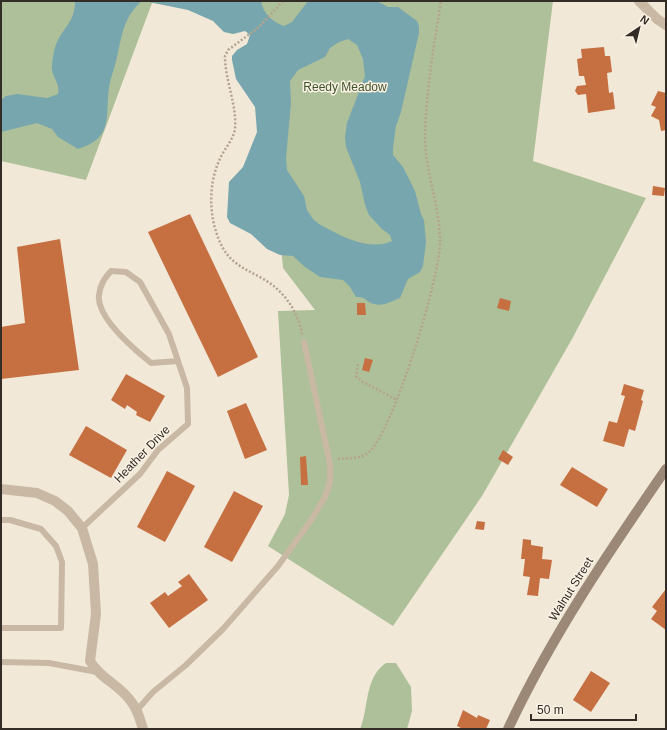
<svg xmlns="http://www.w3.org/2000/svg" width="667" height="730" viewBox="0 0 667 730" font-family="Arial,sans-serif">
	<rect width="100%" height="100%" fill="#f1e8d8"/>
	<g fill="#aec099">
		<path d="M1,1H553L533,161L646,198L572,339L482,496L393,626L268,546L285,514L289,495L278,311L315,310L283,268L264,50L234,9L152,3L86,180L1,161Z"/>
		<path d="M386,663H396L411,687L412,711L407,729H360C369,708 364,678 386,663Z"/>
	</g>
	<g fill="#77a6ae" fill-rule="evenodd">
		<path d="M75,1H142C122,18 122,38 116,61C114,70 110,79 109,88C105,117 114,138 78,149L58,137L52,129L37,123L1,132V100L6,96L17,94L47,98L58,94C61,83 50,75 52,65C53,57 54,47 58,40C66,25 75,20 75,1Z"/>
		<path d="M144,1H261C263,13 272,22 284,26L292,22L308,1H377L388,7H398L417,21L419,26V33L401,112L396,126L393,148V155L403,167L415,191L421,214L424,220L426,242L423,266L420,272L408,279L400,298C392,301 383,307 374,304C365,302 368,297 356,297L350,287L343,280L320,277L305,267L293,256L280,255L267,249L251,234L230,223L227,217L229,182L243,167L257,132L255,107L236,79L232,60V56L237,50L247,44L250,35L245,31L233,34L224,32L213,21L188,10ZM348,39L357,45L363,59L365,76L347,123L345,137L346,147L360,182L365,205L369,215L382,229L390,235L392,241C369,252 339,235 319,224L313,219L307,210L304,196L287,170L286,158L291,103L290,81L298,70L325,57L330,48L339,42Z"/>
	</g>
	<g fill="#c66f41">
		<path d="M604,47L605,56H610L612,72L607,73L609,93L613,92L615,109L588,113L586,94L578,95L575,91L577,86L586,85L584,76H579L577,59L582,58L581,49Z"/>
		<path d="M658,91L666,93V130L661,131L659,120L651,116L656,107L651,105Z"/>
		<path d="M653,186L665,188L664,196L652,195Z"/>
		<path d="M190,214L258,357L218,377L148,232Z"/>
		<path d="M60,239L79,370L1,379V327L25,323L17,247Z"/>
		<path d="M500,298L511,301L509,311L497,308Z"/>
		<path d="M357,303H365L366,315H357Z"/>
		<path d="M365,358L373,360L369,372L362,370Z"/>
		<path d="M126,374L165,396L150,422L136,415L137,412L127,405L125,409L111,400Z"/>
		<path d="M624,384L644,390L641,400L643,401L635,431L629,429L624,447L603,441L609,421L617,423L625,396L621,395Z"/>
		<path d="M246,403L267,450L245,459L227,411Z"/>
		<path d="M86,426L127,450L111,478L69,455Z"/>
		<path d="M503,450L513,457L508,465L498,459Z"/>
		<path d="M306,456L308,485H301L300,457Z"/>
		<path d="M572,467L608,489L597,507L560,485Z"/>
		<path d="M167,471L195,486L165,542L137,527Z"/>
		<path d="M234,491L263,506L232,562L204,547Z"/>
		<path d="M477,521L485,522L484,530L475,529Z"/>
		<path d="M523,539L531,540V545L543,547L542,559L552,560L549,579L540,578L538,596L527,595L530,577L523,576L525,559H521Z"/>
		<path d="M189,574L208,600L169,628L150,603L165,592L168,596L182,586L178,582Z"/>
		<path d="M666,589V630L651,619L657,611L652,607Z"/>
		<path d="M591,671L610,683L591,712L573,700Z"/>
		<path d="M463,710L477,718L478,715L490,720L486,729H463L457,726Z"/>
	</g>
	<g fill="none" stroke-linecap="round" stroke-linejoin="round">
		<g stroke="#b4a38f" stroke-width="2.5" stroke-dasharray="2 2" stroke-linecap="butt">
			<path d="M283,1L259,27L228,50L225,56C225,81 237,104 235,129C233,141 223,150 219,161C207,188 209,224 224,250C234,266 250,271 265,280C285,292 298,312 302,334"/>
			<path d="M358,364L356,376L363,382L397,400"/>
			<path d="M338,459C348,458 361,459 369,452C393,432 441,275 440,241C440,206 425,172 425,136C426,92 434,45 441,1"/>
		</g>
		<g stroke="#c9b9a4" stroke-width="6">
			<path d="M1,520H10L41,529L56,546L62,562L61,628H1"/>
			<path d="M82,528L140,474L158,450L188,424L187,388L169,334L140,282L126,272L111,271C104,279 100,285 99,295C96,317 135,350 151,363L178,361"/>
			<path d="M1,662L49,663L97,672"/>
			<path d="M137,710L153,692L186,665L223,629L278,566L312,519L325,497L330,482V464L304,342"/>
		</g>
		<g stroke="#c9b9a4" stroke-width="10">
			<path d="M639,1L657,19L666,25"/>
			<path d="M1,489L37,493L55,501L68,511L82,528L93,564L96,614L90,661C101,679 118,684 130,700C137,708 140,719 143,729"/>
		</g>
		<path stroke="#9c8876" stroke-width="10" d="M508,729C551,637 608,553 666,469"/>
	</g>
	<g text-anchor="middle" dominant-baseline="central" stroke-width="3" stroke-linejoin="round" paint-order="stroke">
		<g font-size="12" fill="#3f522a" stroke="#f9f2e4">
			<text x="345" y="87">Reedy Meadow</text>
		</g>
		<g font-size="12" fill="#342c26" stroke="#f9f2e4">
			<text transform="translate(142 454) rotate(-46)">Heather Drive</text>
			<text transform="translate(571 589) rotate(-58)">Walnut Street</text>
		</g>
	</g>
	<rect width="667" height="730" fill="none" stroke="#342c26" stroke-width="4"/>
	<g transform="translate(639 28) rotate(35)" stroke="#f9f2e4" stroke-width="3" paint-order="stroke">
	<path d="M0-3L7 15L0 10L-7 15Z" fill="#342c26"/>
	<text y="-6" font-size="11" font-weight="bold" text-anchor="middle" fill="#342c26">N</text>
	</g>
	<path d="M531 714v6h105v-6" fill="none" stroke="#342c26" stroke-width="2"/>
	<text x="537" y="714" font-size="12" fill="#342c26" stroke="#f9f2e4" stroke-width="3" paint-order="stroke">50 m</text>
</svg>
